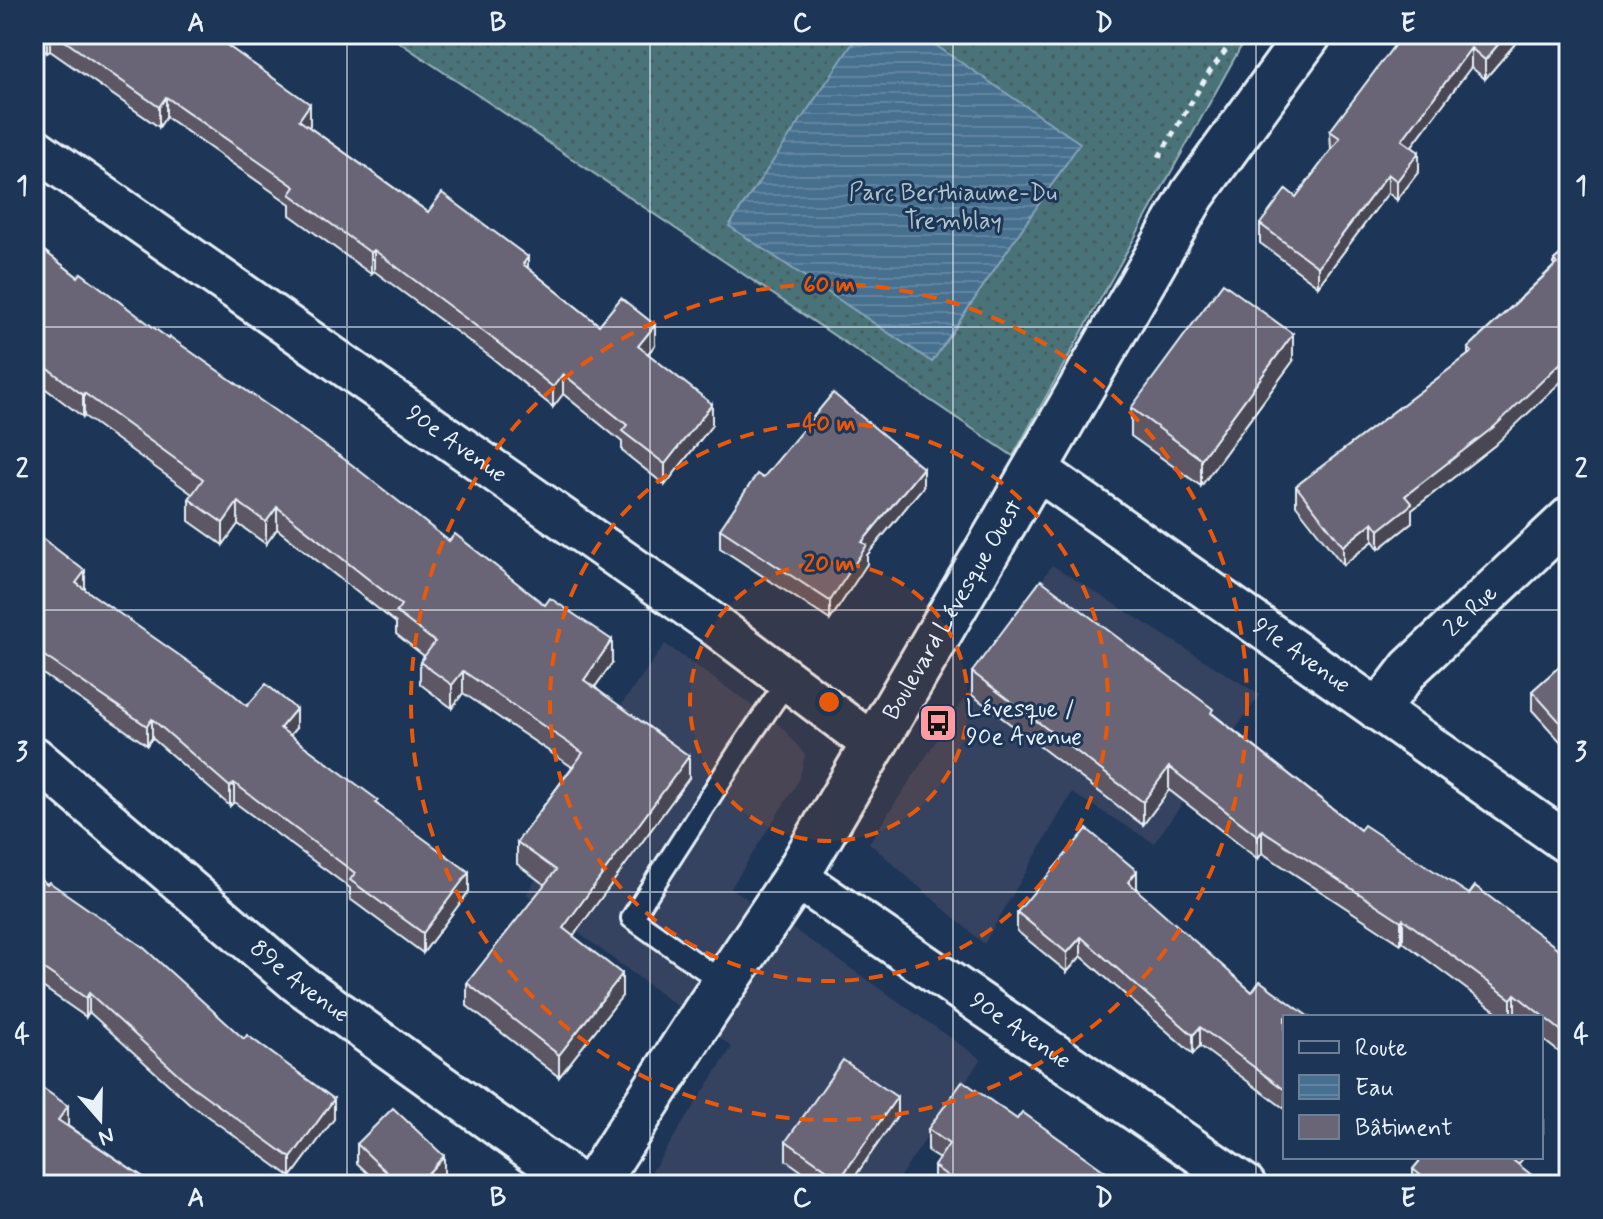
<svg xmlns="http://www.w3.org/2000/svg" width="1603" height="1219" viewBox="0 0 1603 1219" font-family="Mynerve,sans-serif">
	<defs>
		<pattern id="grass-dots" width="8" height="8" patternUnits="userSpaceOnUse" patternTransform="scale(2)"><rect width="8" height="8" fill="#497378"/><path d="M2 2h.1M6 6h.1" fill="none" stroke="#475b5f" stroke-width="1.8" stroke-linecap="round"/></pattern>
		<pattern id="water-rules" width="6" height="5" patternUnits="userSpaceOnUse" patternTransform="scale(2)"><rect width="6" height="5" fill="#476f8f"/><path d="M0 2.5h6" fill="none" stroke="#6284a0"/></pattern>
	</defs>
	<rect width="100%" height="100%" fill="#1d3557"/>
	<filter id="ink" filterUnits="userSpaceOnUse"><feTurbulence type="fractalNoise" baseFrequency=".0125" numOctaves="2"/><feDisplacementMap in="SourceGraphic" scale="16" xChannelSelector="R" yChannelSelector="G"/><feConvolveMatrix kernelMatrix="1 2 1 2 8 2 1 2 1" color-interpolation-filters="sRGB"/></filter>
	<g filter="url(#ink)">
		<g fill="#344360">
			<path d="M1052,565L1260,695L1154,843L1072,793L984,944L869,843Z"/>
			<path d="M665,644L782,727L805,755L799,780L731,888L820,947L981,1059L894,1185H643L732,1047L526,894L543,868L520,846Z"/>
		</g>
		<path fill="url(#grass-dots)" stroke="#98b2b8" stroke-width="2" d="M387,34H1248L1013,456Z"/>
		<path fill="url(#water-rules)" stroke="#87a3b9" stroke-width="2" d="M859,34H919L1080,143L932,362L729,226Z"/>
		<g fill="none" stroke-linecap="round" stroke-linejoin="round">
			<defs>
				<path id="lane" d="M725,984L632,918L738,753L788,680"/>
				<g id="street">
					<path id="s1" d="M34,148L713,624L874,745"/>
					<path id="s2" d="M1035,468L1569,844"/>
					<path id="s3" d="M1378,710L1410,668L1569,518"/>
					<path id="s4" d="M34,757L297,982L580,1185"/>
					<path id="s5" d="M796,877L1245,1185"/>
				</g>
				<g id="secondary">
					<path id="s6" d="M594,1185L704,1014L796,877L1006,519L1193,194L1309,34"/>
				</g>
			</defs>
			<use href="#lane" stroke="#e8f1f8" stroke-width="26"/>
			<use href="#street" stroke="#e8f1f8" stroke-width="46"/>
			<use href="#secondary" stroke="#e8f1f8" stroke-width="50"/>
			<path stroke="#e8f1f8" stroke-width="5" stroke-dasharray="6 6" stroke-linecap="butt" d="M1159,157L1208,74L1238,34"/>
			<use href="#lane" stroke="#1d3557" stroke-width="20"/>
			<use href="#street" stroke="#1d3557" stroke-width="40"/>
			<use href="#secondary" stroke="#1d3557" stroke-width="44"/>
		</g>
		<g fill="#5b5765" stroke="#e8f1f8" stroke-width="2">
			<path d="M34,34H211L310,125L309,127L428,212L528,268L599,325L655,345L648,354L712,425L665,485L622,451V442L563,394L553,407L492,358L374,271L371,274L290,215V204L166,117L159,127L50,51L47,53L34,43Z"/>
			<path d="M1515,34V44L1485,79L1471,67L1412,146L1419,171L1397,200L1388,193L1318,286L1260,243V224L1296,197L1331,150L1330,131L1398,41V38Z"/>
			<path d="M34,243L78,277L169,339L449,541L612,663L595,687L689,778L573,936L622,996L559,1077L467,1006V983L545,885L517,864V842L572,767L463,693L452,708L420,684V662L424,656L396,634V623L277,529L266,544L238,524L223,545L189,521V499L192,494L84,416L83,417L34,380Z"/>
			<path d="M1569,247L1495,445L1412,510V523L1379,549L1373,541L1343,565L1296,505V486L1468,355V348L1554,266V260Z"/>
			<path d="M1293,361L1201,486L1131,436V408Z"/>
			<path d="M763,478L923,487L867,555V564L830,620L720,548V529Z"/>
			<path d="M34,532L85,590L247,706L296,728L290,735L378,805L469,891L423,953L350,899V888L234,802L230,806L152,738L147,745L34,668Z"/>
			<path d="M1569,658V751L1532,710V691Z"/>
			<path d="M972,672L1213,714L1360,830L1469,894L1569,957V1060L1541,1038V1017H1504L1403,942L1401,944L1262,853L1258,859L1169,790L1143,825L972,695Z"/>
			<path d="M34,874L244,1039L334,1119L291,1177L189,1103L89,1012L86,1017L34,981Z"/>
			<path d="M1137,891L1252,992L1285,1017V1109L1200,1046L1193,1054L1081,956L1067,972L1017,931V912Z"/>
			<path d="M34,1082L68,1125V1126L155,1185H34Z"/>
			<path d="M897,1116L849,1185H821L786,1160V1141Z"/>
			<path d="M1017,1119L1124,1185H934V1166L939,1159L928,1152V1129Z"/>
			<path d="M357,1144L444,1176L435,1185H380L357,1163Z"/>
			<path d="M1423,1157H1524L1518,1164L1534,1185H1413V1169Z"/>
		</g>
		<g fill="#4a4753" stroke="#e8f1f8" stroke-width="2">
			<path d="M47,34H50V51L47,53Z"/>
			<path d="M1507,34H1515V44L1485,79V60Z"/>
			<path d="M1471,48V67L1402,159V140Z"/>
			<path d="M166,97V117L159,127V107Z"/>
			<path d="M310,104V125L299,141V120Z"/>
			<path d="M1419,152V171L1397,200V181Z"/>
			<path d="M1388,174V193L1318,286V267Z"/>
			<path d="M374,250V271L371,274V253Z"/>
			<path d="M528,257V278L523,264Z"/>
			<path d="M655,325V345L638,366V346Z"/>
			<path d="M1293,334V361L1201,486V459Z"/>
			<path d="M1569,355V374L1495,445L1412,510V523L1379,549V530L1405,496Z"/>
			<path d="M563,374V394L553,407V387Z"/>
			<path d="M84,393V416L83,417V395Z"/>
			<path d="M712,404V425L665,485V464Z"/>
			<path d="M923,468V487L867,555V564L830,620V601L862,542Z"/>
			<path d="M238,502V524L223,545V523Z"/>
			<path d="M277,507V529L266,544V522Z"/>
			<path d="M1373,522V541L1343,565V546Z"/>
			<path d="M85,571V590L76,583Z"/>
			<path d="M612,640V663L584,702V680Z"/>
			<path d="M463,671V693L452,708V685Z"/>
			<path d="M296,709V728L280,747V728Z"/>
			<path d="M152,719V738L147,745V726Z"/>
			<path d="M689,756V778L563,950V928Z"/>
			<path d="M1169,767V790L1143,825V802Z"/>
			<path d="M234,783V802L230,806V787Z"/>
			<path d="M1262,830V853L1258,859V836Z"/>
			<path d="M1137,871V890L1128,882Z"/>
			<path d="M469,872V891L423,953V933Z"/>
			<path d="M1403,919V942L1401,944V921Z"/>
			<path d="M1081,937V956L1067,972V953Z"/>
			<path d="M622,974V996L559,1077V1055Z"/>
			<path d="M89,993V1012L86,1017V998Z"/>
			<path d="M1515,994V1017H1511V999Z"/>
			<path d="M1200,1027V1046L1193,1054V1035Z"/>
			<path d="M897,1097V1116L849,1185H840V1179Z"/>
			<path d="M334,1099V1119L291,1177V1158Z"/>
			<path d="M68,1106V1125L58,1139V1120Z"/>
			<path d="M1543,1106V1133L1541,1136V1109Z"/>
			<path d="M444,1156V1176L435,1185H417Z"/>
			<path d="M1505,1157H1524L1505,1181Z"/>
			<path d="M1534,1177V1185H1528Z"/>
		</g>
		<g fill="#6a6576" stroke="#e8f1f8" stroke-width="2">
			<path d="M55,34H211L310,104L299,120L428,212L442,193L528,257L523,264L599,325L621,298L655,325L638,346L712,404L665,464L622,431L627,425L563,374L553,387L492,338L374,250L371,253L290,194L295,187L166,97L159,107Z"/>
			<path d="M1401,34H1507L1485,60L1471,48L1402,140L1419,152L1397,181L1388,174L1318,267L1260,224L1286,189L1296,197L1340,138L1330,131L1399,39L1398,38Z"/>
			<path d="M34,243L78,277L81,273L169,339L170,337L351,464L449,541L455,534L545,605L550,598L612,640L584,680L689,756L563,928L622,974L559,1055L467,983L556,870L517,842L583,753L463,671L452,685L420,662L435,642L396,612L401,605L277,507L266,522L238,502L223,523L189,499L203,479L84,393L83,395L34,358Z"/>
			<path d="M1569,247V355L1495,426L1405,496L1412,504L1379,530L1373,522L1343,546L1296,486L1472,352L1468,348L1557,264L1554,260Z"/>
			<path d="M1223,283L1293,334L1201,459L1131,408Z"/>
			<path d="M833,393L923,468L862,542L867,545L830,601L720,529L757,474L763,478Z"/>
			<path d="M34,532L85,571L76,583L226,688L247,706L266,684L296,709L280,728L378,800L375,803L469,872L423,933L350,880L355,873L234,783L230,787L152,719L147,726L34,649Z"/>
			<path d="M1041,580L1213,709L1211,713L1360,830L1364,825L1469,894L1475,886L1569,957V1037L1515,994L1511,999L1403,919L1401,921L1262,830L1258,836L1169,767L1143,802L972,672Z"/>
			<path d="M1569,658V732L1532,691Z"/>
			<path d="M1087,829L1137,871L1128,882L1252,992L1260,981L1309,1017H1285V1090L1200,1027L1193,1035L1081,937L1067,953L1017,912Z"/>
			<path d="M34,874L47,884L49,882L143,947L244,1039L247,1035L334,1099L291,1158L189,1084L89,993L86,998L34,962Z"/>
			<path d="M843,1060L897,1097L840,1179L786,1141Z"/>
			<path d="M963,1081L1017,1119L1022,1112L1124,1185H960L934,1166L949,1144L928,1129Z"/>
			<path d="M34,1082L68,1106L58,1120L155,1185H45L34,1177Z"/>
			<path d="M393,1108L444,1156L417,1185H400L357,1144Z"/>
			<path d="M1423,1157H1509L1534,1177L1528,1185H1432L1413,1169Z"/>
		</g>
	</g>
	<path fill="none" stroke="#e8f1f8" stroke-width="2" stroke-opacity="0.55" d="M347,34V1185M650,34V1185M953,34V1185M1256,34V1185M34,327H1569M34,610H1569M34,892H1569"/>
	<circle cx="829" cy="702" r="139" fill="#e8590c" fill-opacity=".12"/>
	<g fill="none" stroke="#e8590c" stroke-width="4" stroke-dasharray="14 10">
		<circle cx="829" cy="702" r="139"/>
		<circle cx="829" cy="702" r="279"/>
		<circle cx="829" cy="702" r="418"/>
	</g>
	<defs>
		<symbol id="bus-square" viewBox="-11 -11 22 22"><rect x="-9" y="-9" width="18" height="18" rx="4" fill="#ff9aa2" stroke="#1d3557"/><path d="M-5-6H5V4H4V6H2V4H-2V6H-4V4H-5ZM-3.5-4V0h7V-4ZM-3.5 1.2v1.5H-2V1.2ZM2 1.2v1.5H3.5V1.2Z" fill="#111"/></symbol>
	</defs>
	<g fill-rule="evenodd">
		<use href="#bus-square" x="916" y="701" width="44" height="44"/>
	</g>
	<g text-anchor="middle" dominant-baseline="central" stroke-width="6" stroke-linejoin="round" paint-order="stroke">
		<g font-size="24" fill="#b0c5cb" stroke="#1d3557">
			<text x="953" y="193">Parc Berthiaume-Du<tspan x="953" dy="28">Tremblay</tspan></text>
		</g>
		<g font-size="24" fill="#e8f1f8" stroke="#1d3557">
			<text stroke="none"><textPath href="#s1" startOffset="516">90e Avenue</textPath></text>
			<text stroke="none"><textPath href="#s6" startOffset="678">Boulevard Lévesque Ouest</textPath></text>
			<text stroke="none"><textPath href="#s3" startOffset="136">2e Rue</textPath></text>
			<text stroke="none"><textPath href="#s2" startOffset="326">91e Avenue</textPath></text>
			<text stroke="none"><textPath href="#s4" startOffset="348">89e Avenue</textPath></text>
			<text stroke="none"><textPath href="#s5" startOffset="272">90e Avenue</textPath></text>
		</g>
		<g font-size="24" fill="#e8f1f8" stroke="#1d3557" text-anchor="start">
			<text x="966" y="709">Lévesque /<tspan x="966" dy="28">90e Avenue</tspan></text>
		</g>
	</g>
	<circle cx="829" cy="702" r="12" fill="#e8590c" stroke="#1d3557" stroke-width="4"/>
	<g font-size="24" text-anchor="middle" font-weight="bold" fill="#e8590c" stroke="#1d3557" stroke-width="6" stroke-linejoin="round" paint-order="stroke">
		<text x="829" y="292">60 m</text>
		<text x="829" y="431">40 m</text>
		<text x="829" y="571">20 m</text>
	</g>
	<rect width="1603" height="1219" fill="none" stroke="#1d3557" stroke-width="88"/>
	<rect x="1283" y="1015" width="260" height="144" fill="#1d3557" stroke="#6e8097" stroke-width="2"/>
	<rect x="1299" y="1041" width="40" height="12" fill="#1d3557" stroke="#6e8097" stroke-width="2"/>
	<text x="1355" y="1055" font-size="24" fill="#e8f1f8">Route</text>
	<rect x="1299" y="1075" width="40" height="24" fill="url(#water-rules)" stroke="#6e8097" stroke-width="2"/>
	<text x="1355" y="1095" font-size="24" fill="#e8f1f8">Eau</text>
	<rect x="1299" y="1115" width="40" height="24" fill="#6a6576" stroke="#6e8097" stroke-width="2"/>
	<text x="1355" y="1135" font-size="24" fill="#e8f1f8">Bâtiment</text>
	<g transform="translate(100 1119) rotate(160)" stroke="#1d3557" stroke-width="6" paint-order="stroke">
	<path d="M0-6L14 30L0 20L-14 30Z" fill="#e8f1f8"/>
	<text y="-12" font-size="22" font-weight="bold" text-anchor="middle" fill="#e8f1f8">N</text>
	</g>
	<rect x="44" y="44" width="1515" height="1131" fill="none" stroke="#e8f1f8" stroke-width="3"/>
	<g font-size="26" text-anchor="middle" font-weight="bold" fill="#e8f1f8">
		<text x="196" y="31">A</text>
		<text x="498" y="31">B</text>
		<text x="802" y="31">C</text>
		<text x="1104" y="31">D</text>
		<text x="1408" y="31">E</text>
		<text x="22" y="194">1</text>
		<text x="1581" y="194">1</text>
		<text x="22" y="477">2</text>
		<text x="1581" y="477">2</text>
		<text x="22" y="760">3</text>
		<text x="1581" y="760">3</text>
		<text x="22" y="1043">4</text>
		<text x="1581" y="1043">4</text>
		<text x="196" y="1206">A</text>
		<text x="498" y="1206">B</text>
		<text x="802" y="1206">C</text>
		<text x="1104" y="1206">D</text>
		<text x="1408" y="1206">E</text>
	</g>
</svg>
